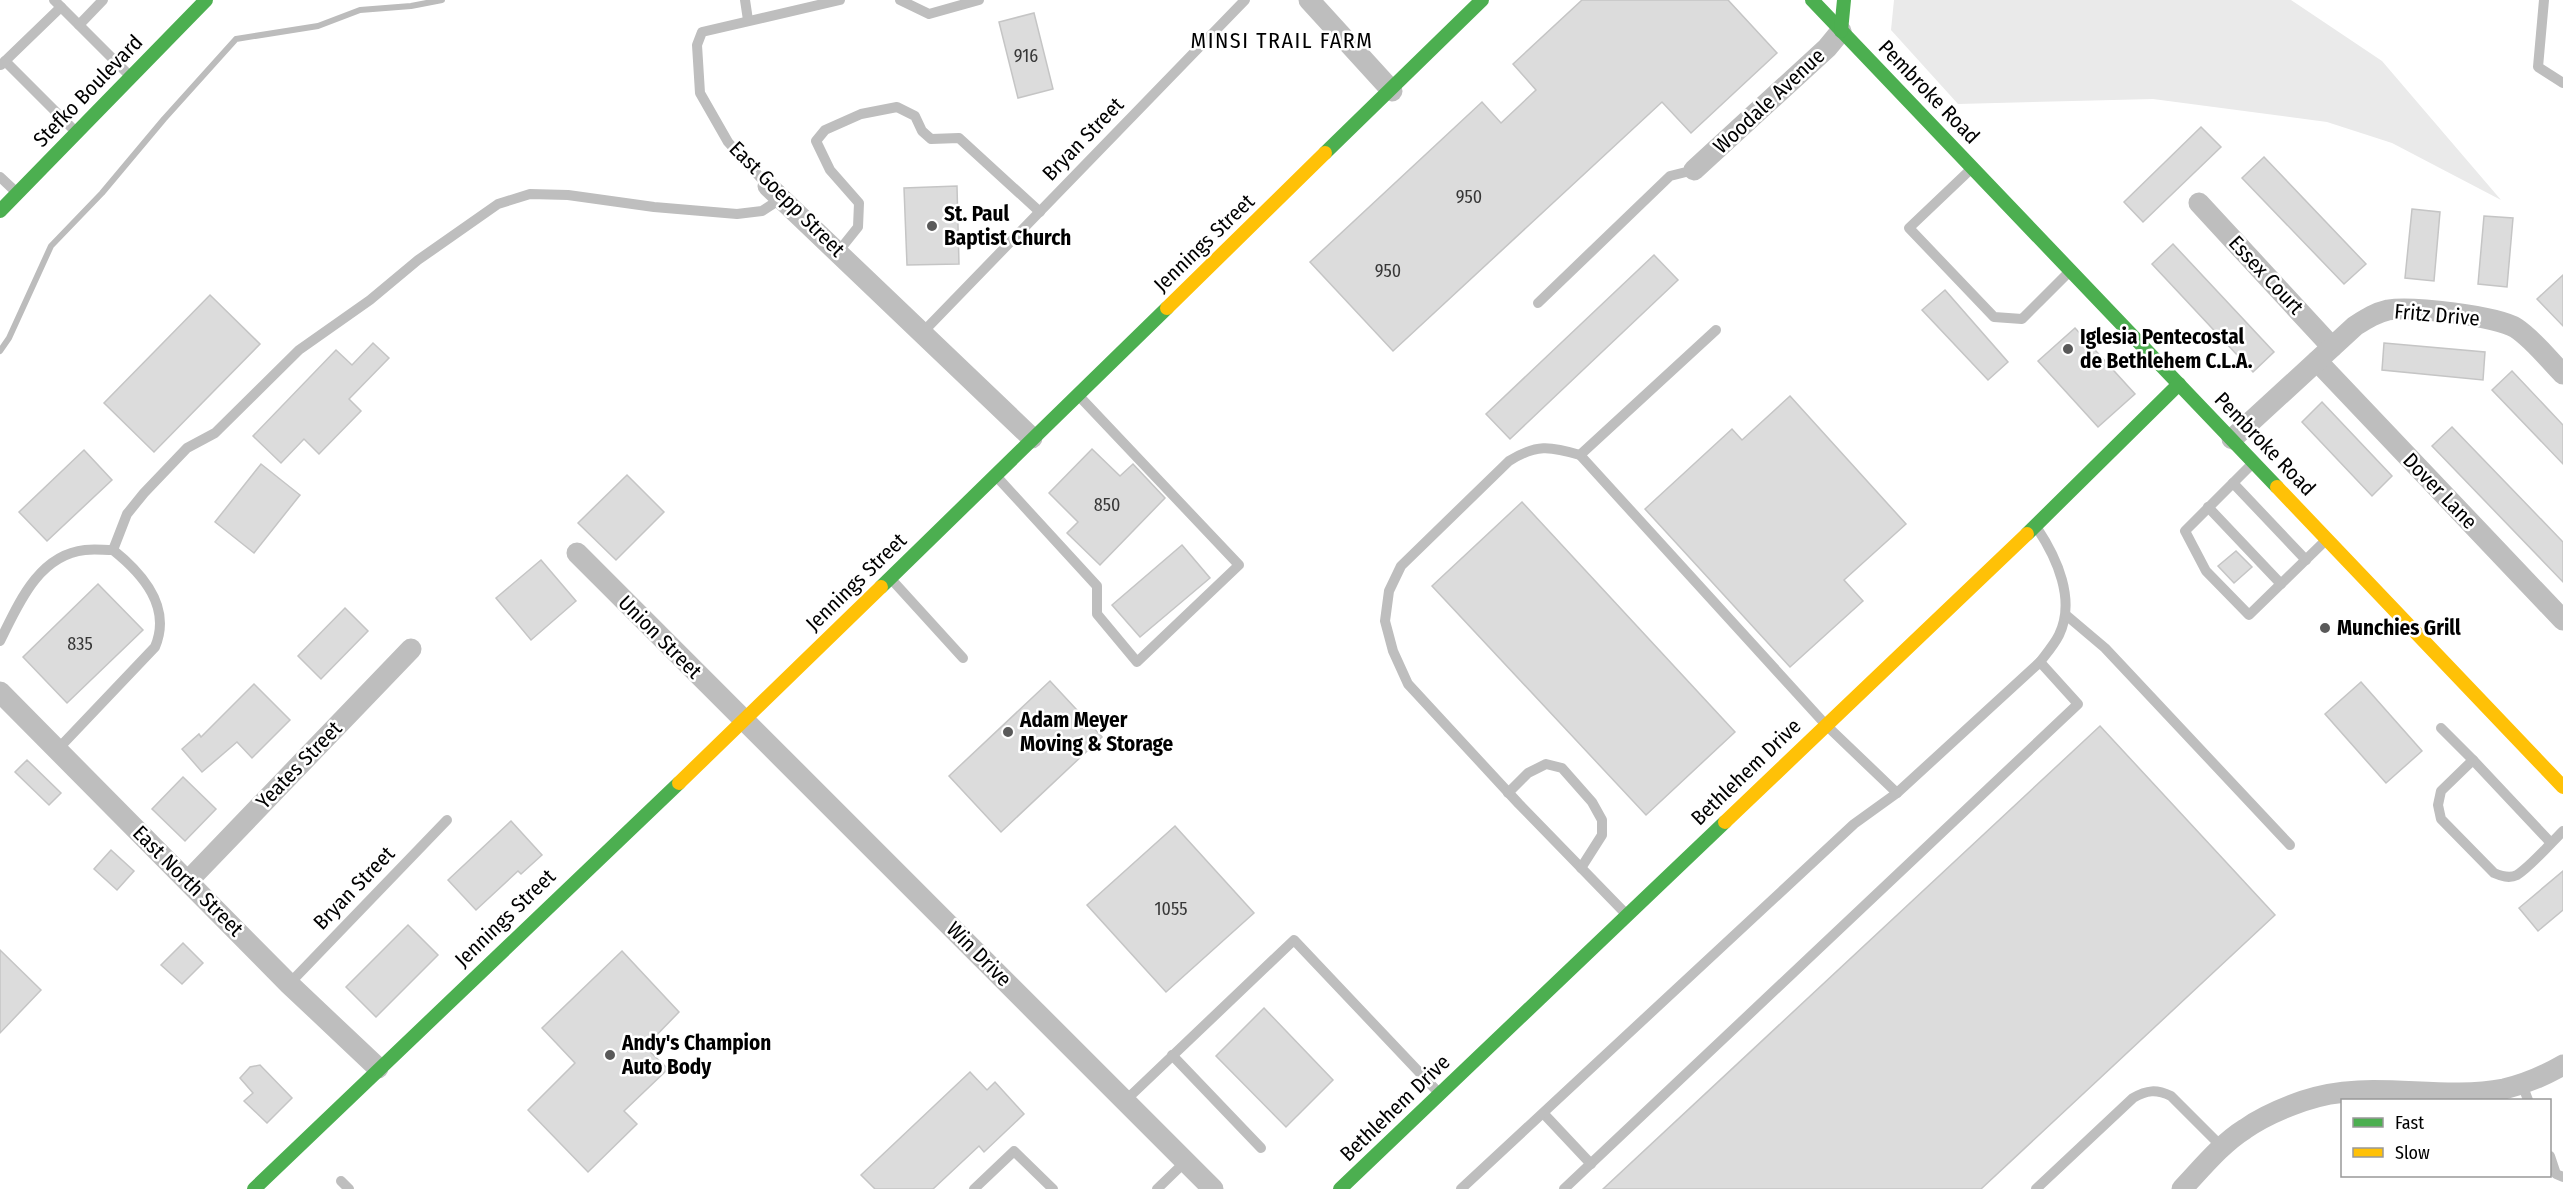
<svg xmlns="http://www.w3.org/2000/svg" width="2563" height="1189" viewBox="0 0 2563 1189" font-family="'Fira Sans Condensed',sans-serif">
	<rect width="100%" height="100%" fill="#fff"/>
	<path fill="#eaeaea" d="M1894,0H2291L2382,61L2501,200L2392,143L2327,122L2153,99L1958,104L1891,30Z"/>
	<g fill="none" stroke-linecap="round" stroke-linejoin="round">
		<path stroke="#bcbcbc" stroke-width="6" d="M0,351L9,338L51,246L102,193L164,119L236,39L318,26L360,10L411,6L442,0"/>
	</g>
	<g fill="#dcdcdc" stroke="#c5c5c5" stroke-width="1.5">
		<path d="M1582,0H1728L1777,53L1691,133L1662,102L1393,351L1310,262L1482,102L1501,123L1536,90L1513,64Z"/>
		<path d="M1034,13L1053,89L1018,98L999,22Z"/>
		<path d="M2201,127L2221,147L2143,222L2124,202Z"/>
		<path d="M2264,157L2366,264L2344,284L2242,178Z"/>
		<path d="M957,186L959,264L907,265L904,188Z"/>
		<path d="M2412,209L2440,212L2434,281L2405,278Z"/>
		<path d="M2484,216L2513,218L2507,287L2478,284Z"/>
		<path d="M2173,244L2274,352L2253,372L2152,264Z"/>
		<path d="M1654,255L1678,280L1510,439L1486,414Z"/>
		<path d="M2563,275V326L2537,299Z"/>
		<path d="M1945,290L2008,362L1988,380L1922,310Z"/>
		<path d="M210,295L260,344L154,452L104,403Z"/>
		<path d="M2075,328L2135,394L2098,427L2038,361Z"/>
		<path d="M373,343L389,358L349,399L361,411L319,454L304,439L281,463L253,436L336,350L352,365Z"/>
		<path d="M2384,343L2485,352L2483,380L2382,370Z"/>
		<path d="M2512,371L2563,425V464L2492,390Z"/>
		<path d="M1790,396L1906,524L1844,580L1863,601L1790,667L1645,509L1732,429L1742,440Z"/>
		<path d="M2322,402L2392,476L2372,496L2302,422Z"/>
		<path d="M2452,427L2563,542V582L2432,446Z"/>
		<path d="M1092,449L1120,476L1133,464L1165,498L1100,565L1067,533L1078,522L1049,493Z"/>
		<path d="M84,450L112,480L47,541L19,512Z"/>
		<path d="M261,464L300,495L254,553L215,522Z"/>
		<path d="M627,475L664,512L616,560L578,523Z"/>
		<path d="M1522,502L1735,732L1646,815L1432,586Z"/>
		<path d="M1182,545L1210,578L1140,637L1112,605Z"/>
		<path d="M2236,551L2252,567L2234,583L2218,566Z"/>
		<path d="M541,560L576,601L531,640L496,598Z"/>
		<path d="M98,584L143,630L67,703L23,657Z"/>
		<path d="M345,608L368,631L321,679L298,656Z"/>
		<path d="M1050,681L1102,737L1001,832L949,776Z"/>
		<path d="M2361,682L2422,751L2386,783L2325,714Z"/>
		<path d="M254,684L290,720L252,758L237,742L202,772L182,749L199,734L201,737Z"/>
		<path d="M2100,726L2275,915L1981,1189H1603Z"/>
		<path d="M27,760L61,793L49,805L15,772Z"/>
		<path d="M183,777L216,809L185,841L152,809Z"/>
		<path d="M511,821L542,855L521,874L518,871L476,910L448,880Z"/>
		<path d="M1175,826L1254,913L1166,992L1087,905Z"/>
		<path d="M111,850L134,871L117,890L94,869Z"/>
		<path d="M2563,871V910L2538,931L2519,908Z"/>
		<path d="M408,925L438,955L376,1017L346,987Z"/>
		<path d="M183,943L203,963L182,984L161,965Z"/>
		<path d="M0,950L41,990L0,1033Z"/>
		<path d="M622,951L679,1012L645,1047L668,1069L624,1111L637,1124L588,1172L528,1110L575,1063L542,1028Z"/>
		<path d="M1264,1008L1333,1080L1286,1127L1216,1056Z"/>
		<path d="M260,1065L292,1098L267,1123L244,1101L253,1093L240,1078L250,1067Z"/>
		<path d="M970,1072L987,1090L995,1082L1024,1114L984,1152L979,1146L933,1189H875L861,1175Z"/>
	</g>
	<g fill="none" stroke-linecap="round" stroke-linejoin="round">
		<g stroke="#bebebe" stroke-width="10">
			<path d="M54,0L129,75"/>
			<path d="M745,0L748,20"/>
			<path d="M900,0L929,14L979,0"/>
			<path d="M2544,0L2538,67L2563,83"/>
			<path d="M79,25L103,0"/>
			<path d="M5,61L75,131"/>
			<path d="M1,65L61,7"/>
			<path d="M1970,170L1909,228L1994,317L2022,319L2069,272"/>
			<path d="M0,177L15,191"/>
			<path d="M768,186L728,142L700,93L697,45L702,32L840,0"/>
			<path d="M838,252L858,227L859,203L830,170L816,141L825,130L861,114L897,107L915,116L922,131L931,139L959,138L1040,212"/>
			<path d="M1538,303L1670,176L1694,170"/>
			<path d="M1716,330L1580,455L1826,725L1897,793"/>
			<path d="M924,331L1245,0"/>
			<path d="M1580,455C1550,446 1536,444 1509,461L1401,566L1389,591L1385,621L1393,651L1408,684L1519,804L1626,914"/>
			<path d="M2251,465L2185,531L2206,571L2249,615L2324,542"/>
			<path d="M997,477L1097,586V614L1137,662L1239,565L1079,396"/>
			<path d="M2233,483L2306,560"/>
			<path d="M2208,507L2281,584"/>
			<path d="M2037,528C2057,558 2076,600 2059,635C2054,645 2046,654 2040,662"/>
			<path d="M113,550L127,514L144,493L187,448L215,433L299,350L370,300L418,260L498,204L530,194L568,195L654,207L737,214L762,211L782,198"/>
			<path d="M892,580L963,658"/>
			<path d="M2066,615L2105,648L2290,845"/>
			<path d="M0,641C18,605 38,555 85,550C94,549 103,550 113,550C143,574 172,607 155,647L58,749"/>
			<path d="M2441,728L2473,760"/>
			<path d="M1508,793L1528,773L1546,764L1562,768L1592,802L1602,820V835L1581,868"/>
			<path d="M2551,843L2473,760L2441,791L2438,805L2441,819L2494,873C2501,876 2509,879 2517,875C2530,867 2551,843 2563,831"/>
			<path d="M289,984L447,820"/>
			<path d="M1172,1055L1261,1148"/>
			<path d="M2522,1084L2528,1100"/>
			<path d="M1126,1100L1294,940L1438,1092"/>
			<path d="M1544,1114L1591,1164"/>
			<path d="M2550,1156L2556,1174L2563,1177"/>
			<path d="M341,1181L349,1189"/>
			<path d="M974,1189L1014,1151L1053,1189"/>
			<path d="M1157,1189L1186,1161"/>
			<path d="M1461,1189L1854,824L1897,793L2040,662L2078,704L1564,1189"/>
			<path d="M2036,1189L2133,1098C2147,1090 2156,1089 2171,1096L2223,1148"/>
		</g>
		<g stroke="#bebebe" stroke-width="21">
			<path d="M1309,0L1392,91"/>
			<path d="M1694,170L1827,48L1841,31"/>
			<path d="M768,186L1032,438"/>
			<path d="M2199,203L2332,347"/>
			<path d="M2317,361L2563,620"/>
			<path d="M2232,439L2355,326C2366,319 2375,313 2388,310C2412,306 2496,316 2516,328C2534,340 2548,359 2563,374"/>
			<path d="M577,553L1213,1189"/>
			<path d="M0,692L289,984L378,1068"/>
			<path d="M188,881L411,649"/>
			<path d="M2182,1189C2201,1169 2221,1144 2245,1129C2262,1117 2283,1108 2303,1101C2368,1078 2437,1102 2504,1089C2525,1084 2544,1076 2563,1065"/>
		</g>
		<g stroke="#4caf50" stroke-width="14">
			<path d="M1812,0L2277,487"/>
			<path d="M1841,31L1844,0"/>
			<path d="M1325,153L1482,0"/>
			<path d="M0,211L206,0"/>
			<path d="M2027,534L2179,384"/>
			<path d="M881,587L1167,308"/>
			<path d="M254,1189L679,783"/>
			<path d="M1340,1189L1725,822"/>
		</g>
		<g stroke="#ffc107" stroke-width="14">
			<path d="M1167,308L1325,153"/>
			<path d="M2277,487L2563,787"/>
			<path d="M679,783L881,587"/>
			<path d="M1725,822L2027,534"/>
		</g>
	</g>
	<g fill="#595959" stroke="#fff" stroke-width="2">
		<circle cx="932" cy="226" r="6"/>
		<circle cx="2068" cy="349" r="6"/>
		<circle cx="2325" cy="628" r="6"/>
		<circle cx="1008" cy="732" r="6"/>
		<circle cx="610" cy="1055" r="6"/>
	</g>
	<g text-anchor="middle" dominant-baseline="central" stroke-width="5" stroke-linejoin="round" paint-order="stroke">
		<g font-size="18" fill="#373737">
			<text x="1026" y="56">916</text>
			<text x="1469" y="197">950</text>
			<text x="1388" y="271">950</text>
			<text x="1107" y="505">850</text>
			<text x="80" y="644">835</text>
			<text x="1171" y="909">1055</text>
		</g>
		<g font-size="21" fill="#000" stroke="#fff">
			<text transform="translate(88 91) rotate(-46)">Stefko Boulevard</text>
			<text transform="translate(1929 92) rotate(46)">Pembroke Road</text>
			<text transform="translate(1769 101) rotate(-43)">Woodale Avenue</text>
			<text transform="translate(1083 139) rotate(-46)">Bryan Street</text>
			<text transform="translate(787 199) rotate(45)">East Goepp Street</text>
			<text transform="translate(1204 243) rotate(-44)">Jennings Street</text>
			<text transform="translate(2266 275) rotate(47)">Essex Court</text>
			<text transform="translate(2437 315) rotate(5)">Fritz Drive</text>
			<text transform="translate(2265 444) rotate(46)">Pembroke Road</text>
			<text transform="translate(2440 491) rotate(46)">Dover Lane</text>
			<text transform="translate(856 582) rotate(-44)">Jennings Street</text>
			<text transform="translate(660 637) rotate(45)">Union Street</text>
			<text transform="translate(299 765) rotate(-46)">Yeates Street</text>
			<text transform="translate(1746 772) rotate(-44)">Bethlehem Drive</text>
			<text transform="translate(188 881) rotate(45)">East North Street</text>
			<text transform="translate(354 888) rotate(-46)">Bryan Street</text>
			<text transform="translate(505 918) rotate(-44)">Jennings Street</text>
			<text transform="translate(979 954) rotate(45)">Win Drive</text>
			<text transform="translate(1395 1108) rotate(-44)">Bethlehem Drive</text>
		</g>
		<g font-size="21" font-weight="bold" fill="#000" stroke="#fff" text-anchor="start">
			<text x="944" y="214">St. Paul<tspan x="944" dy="24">Baptist Church</tspan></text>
			<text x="2080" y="337">Iglesia Pentecostal<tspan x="2080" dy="24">de Bethlehem C.L.A.</tspan></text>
			<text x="2337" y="628">Munchies Grill</text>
			<text x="1020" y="720">Adam Meyer<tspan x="1020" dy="24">Moving &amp; Storage</tspan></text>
			<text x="622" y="1043">Andy's Champion<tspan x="622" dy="24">Auto Body</tspan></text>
		</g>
		<g font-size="22" letter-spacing="1.5" fill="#000" stroke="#fff">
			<text x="1282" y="40">MINSI TRAIL FARM</text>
		</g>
	</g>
	<rect x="2341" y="1099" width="210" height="78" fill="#ffffff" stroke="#999999" stroke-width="1.5"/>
	<rect x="2353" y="1118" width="30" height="9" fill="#4caf50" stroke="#999999" stroke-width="1.5"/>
	<text x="2395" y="1129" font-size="18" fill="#000000">Fast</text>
	<rect x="2353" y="1148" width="30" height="9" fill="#ffc107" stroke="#999999" stroke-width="1.5"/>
	<text x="2395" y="1159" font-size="18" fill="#000000">Slow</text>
</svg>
